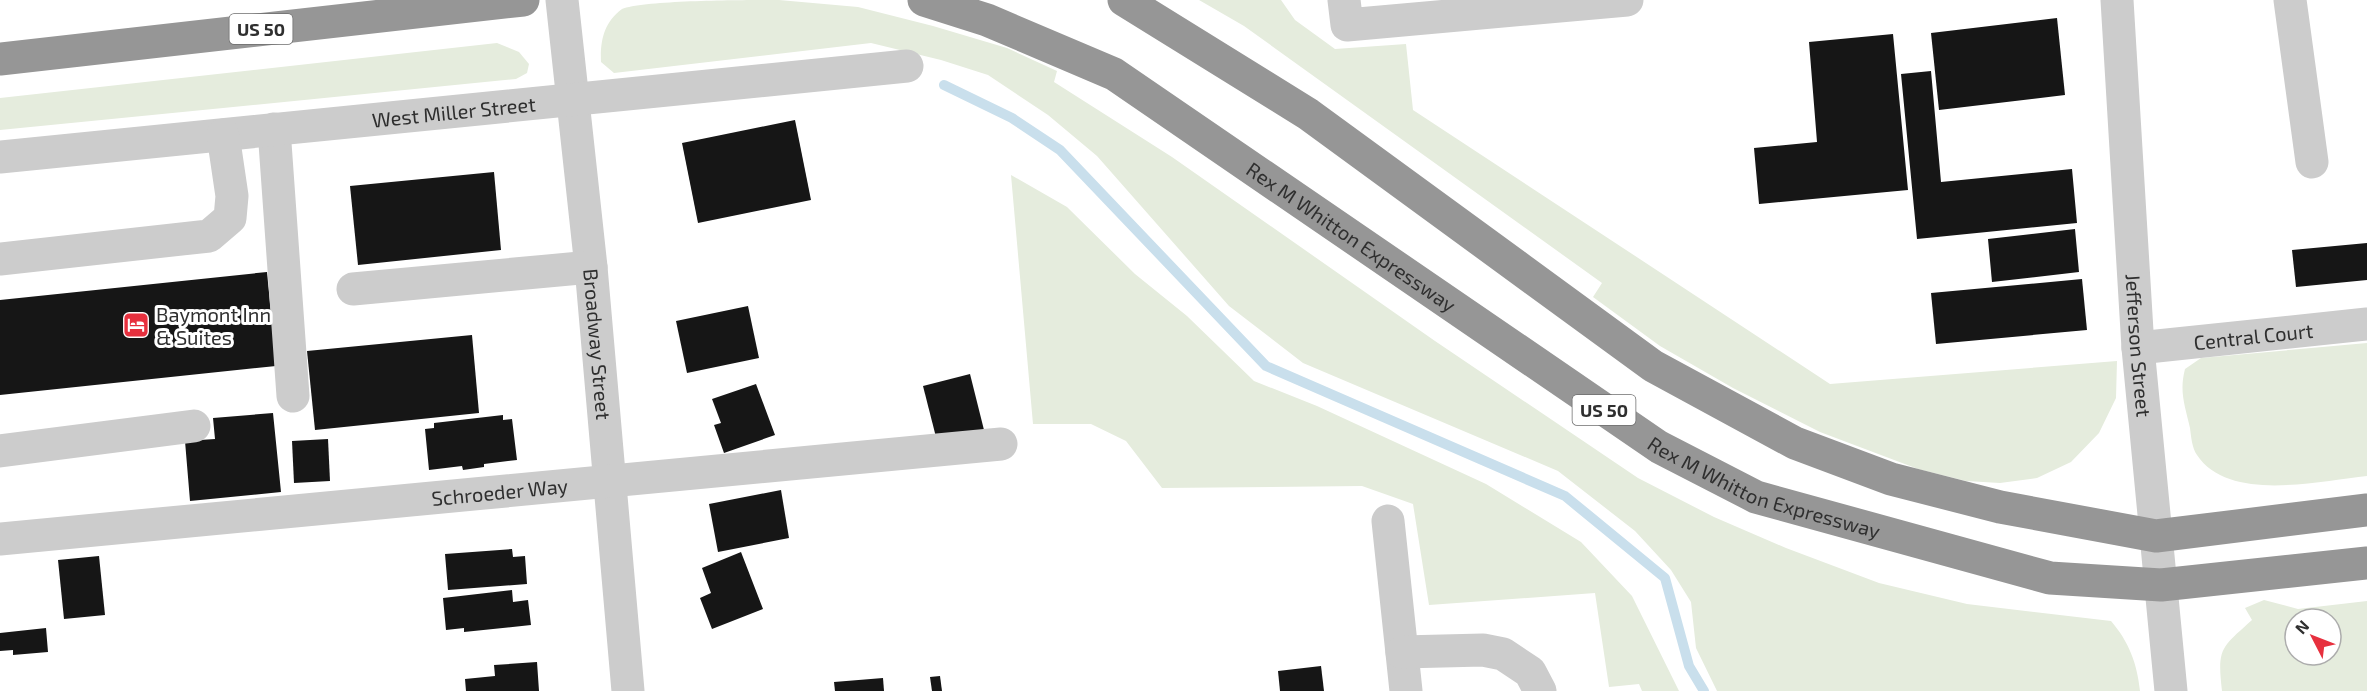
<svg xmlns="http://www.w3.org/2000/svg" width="2367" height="691" viewBox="0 0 2367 691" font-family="'Exo 2',sans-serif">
	<rect width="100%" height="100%" fill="#fff"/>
	<g fill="#e5ecdd" fill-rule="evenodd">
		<path d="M779,0L858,7L933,26L1007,48L1057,71L1054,82L1172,157L1435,341L1638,478L1714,517L1786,548L1879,583L1967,604L2111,621C2129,642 2137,663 2140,691H1717L1696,648L1691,602L1671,570L1635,531L1558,471L1303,363L1229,306L1097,156L1048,115L988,75L941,60L871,43L614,73L601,62C600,41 604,22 622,9C645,0 747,0 779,0Z"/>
		<path d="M1199,0H1281L1295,20L1335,49L1406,44L1413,110L1830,384L2117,361L2116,398L2099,433L2071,462L2037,478L2000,483L1966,481L1918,469L1820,432L1733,388L1660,346L1593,297L1602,283L1244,26Z"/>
		<path d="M497,43L519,52L529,64L527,73L516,79L0,130V98Z"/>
		<path d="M1011,175L1067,207L1135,274L1187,316L1254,381L1317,406L1486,484L1581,542L1632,596L1679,691H1642L1639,684L1609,687L1595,593L1429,605L1413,504L1362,486L1162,488L1126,441L1091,424H1033Z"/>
		<path d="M2367,343V476C2318,481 2229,503 2197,455C2192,448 2191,436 2190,428C2185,406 2179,392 2185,369L2201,358Z"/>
		<path d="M2264,600L2298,609L2367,601V691H2222C2217,648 2221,648 2252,620L2245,608ZM2295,619H2331V655H2295Z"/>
	</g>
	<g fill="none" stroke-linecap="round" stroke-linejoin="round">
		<path stroke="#c9dfec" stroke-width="10" d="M944,85L1012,118L1060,150L1266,366L1565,496L1665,578L1689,666L1704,691"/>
	</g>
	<g fill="#161616">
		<path d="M2057,18L2065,95L1939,110L1931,33Z"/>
		<path d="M1893,34L1908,190L1759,204L1754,148L1817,142L1809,42Z"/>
		<path d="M1931,71L1941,182L2072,169L2077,223L1917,239L1901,74Z"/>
		<path d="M795,120L811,200L698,223L682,143Z"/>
		<path d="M494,172L501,250L358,265L350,186Z"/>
		<path d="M2075,229L2079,272L1992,282L1988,239Z"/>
		<path d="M2367,243V280L2296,287L2292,250Z"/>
		<path d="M267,272L276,366L0,395V300Z"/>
		<path d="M2082,279L2087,330L1936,344L1931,293Z"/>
		<path d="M748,306L759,358L687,373L676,321Z"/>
		<path d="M472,335L479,413L315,430L307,351Z"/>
		<path d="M970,374L985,434L938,445L923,386Z"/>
		<path d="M756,384L775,435L724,453L714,425L721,423L712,399Z"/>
		<path d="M273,413L281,492L190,501L185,441L215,439L213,418Z"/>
		<path d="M503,415V420L512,419L517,460L484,464V467L463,470L462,466L429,470L425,429L434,428V423Z"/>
		<path d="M328,439L330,481L294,483L292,441Z"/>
		<path d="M781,490L789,538L718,552L709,504Z"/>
		<path d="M512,549L513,557L525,556L527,584L448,590L445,554Z"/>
		<path d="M741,552L763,609L712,629L700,598L711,593L702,568Z"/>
		<path d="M99,556L105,615L64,619L58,560Z"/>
		<path d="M512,590L513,602L528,600L531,625L464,632V628L446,630L443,598Z"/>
		<path d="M46,628L48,652L13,655V650L0,651V633Z"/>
		<path d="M537,662L539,691H466L465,679L495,676L494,665Z"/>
		<path d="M1321,666L1324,691H1280L1278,671Z"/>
		<path d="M940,676L942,691H932L930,677Z"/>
		<path d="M883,678L884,691H835L834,682Z"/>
	</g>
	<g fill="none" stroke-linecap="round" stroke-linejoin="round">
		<g stroke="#ccc" stroke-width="33">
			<path id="s1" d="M562,0L591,267L628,691"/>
			<path d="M1344,0L1347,25L1627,0"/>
			<path id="s2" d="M2117,0L2138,348L2171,691"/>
			<path d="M2290,0L2312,162"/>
			<path d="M274,129L293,396"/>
			<path id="s3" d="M0,157L907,66"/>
			<path d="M0,259L209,236L230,218L232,196L223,135"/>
			<path d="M353,289L591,267"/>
			<path id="s4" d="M2138,348L2367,324"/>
			<path d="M0,451L194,426"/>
			<path d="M1388,521L1406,691"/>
			<path id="s5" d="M0,539L1001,444"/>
			<path d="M1402,652L1483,650L1503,654L1530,672L1540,691"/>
		</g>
		<g stroke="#969696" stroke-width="33">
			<path id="s6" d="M924,0L987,20L1114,74L1659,447L1756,497L2050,578L2161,585L2367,563"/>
			<path d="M1124,0L1308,114L1653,366L1795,443L1891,479L2000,507L2156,536L2367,510"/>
			<path d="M0,59L523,0"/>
		</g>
	</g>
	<defs>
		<symbol id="hotel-square" viewBox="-11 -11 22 22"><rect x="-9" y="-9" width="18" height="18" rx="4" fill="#e7303e" stroke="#fff"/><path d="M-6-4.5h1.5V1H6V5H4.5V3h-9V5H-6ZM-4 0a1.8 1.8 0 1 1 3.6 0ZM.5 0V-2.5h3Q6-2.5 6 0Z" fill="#fff"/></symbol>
	</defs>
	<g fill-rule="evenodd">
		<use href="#hotel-square" x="121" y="310" width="30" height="30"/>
	</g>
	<g text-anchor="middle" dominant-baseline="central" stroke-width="6" stroke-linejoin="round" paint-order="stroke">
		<g fill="#fff" stroke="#6d6d6d" stroke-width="1.5">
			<rect x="229.5" y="14" width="63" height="30" rx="4.5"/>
			<rect x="1572.5" y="395" width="63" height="30" rx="4.5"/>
		</g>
		<g font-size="18" font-weight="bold" fill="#2f2f2f">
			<text x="261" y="29">US 50</text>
			<text x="1604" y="410">US 50</text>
		</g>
		<g font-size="20" fill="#2f2f2f" stroke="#fff">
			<text stroke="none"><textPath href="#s3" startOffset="456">West Miller Street</textPath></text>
			<text stroke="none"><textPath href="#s6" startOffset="492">Rex M Whitton Expressway</textPath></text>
			<text stroke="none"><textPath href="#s4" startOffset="116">Central Court</textPath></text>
			<text stroke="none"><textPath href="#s1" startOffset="346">Broadway Street</textPath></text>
			<text stroke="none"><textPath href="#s2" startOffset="346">Jefferson Street</textPath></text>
			<text stroke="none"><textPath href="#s6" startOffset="978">Rex M Whitton Expressway</textPath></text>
			<text stroke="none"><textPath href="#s5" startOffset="502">Schroeder Way</textPath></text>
		</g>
		<g font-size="20" fill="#2f2f2f" stroke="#fff" text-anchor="start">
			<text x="156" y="314">Baymont Inn<tspan x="156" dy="23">&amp; Suites</tspan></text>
		</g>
	</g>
	<g transform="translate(2313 637) rotate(312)"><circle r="28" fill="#ffffff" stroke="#acacac" stroke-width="1.5"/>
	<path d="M0-4.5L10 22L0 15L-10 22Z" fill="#e7303e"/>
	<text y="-9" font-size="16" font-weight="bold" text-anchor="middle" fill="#2f2f2f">N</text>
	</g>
</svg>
